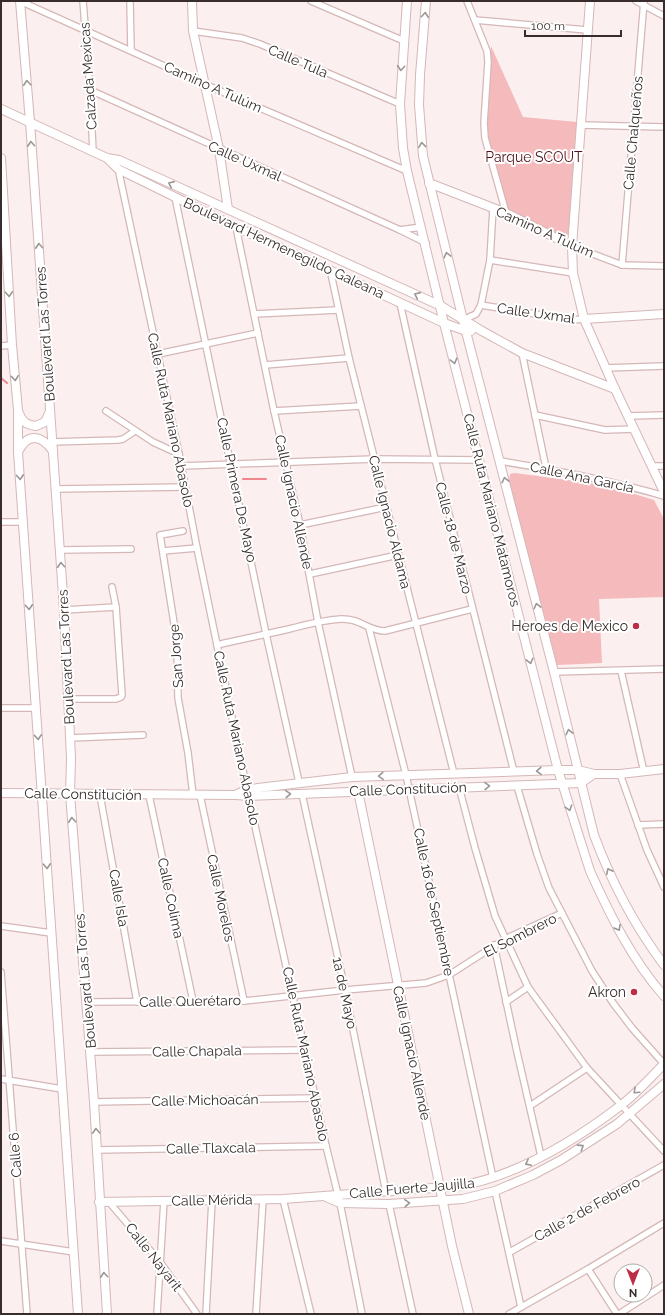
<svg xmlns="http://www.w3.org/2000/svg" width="665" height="1315" viewBox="0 0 665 1315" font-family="Raleway,sans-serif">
	<rect width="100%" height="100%" fill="#fcefef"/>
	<g fill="#f5babb">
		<path d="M491,46L523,117L577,122L571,209L568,236L561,235L560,236L507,210L487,138Z"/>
		<path d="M515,473L605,485L654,500L664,519V597L599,599L602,663L557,665L509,482L510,474Z"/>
	</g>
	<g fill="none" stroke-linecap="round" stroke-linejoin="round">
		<g stroke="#ee868c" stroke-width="2">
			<path d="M1,378L7,383"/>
			<path d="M243,479H266"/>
		</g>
		<defs>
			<g id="street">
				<path d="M20,1L204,84L407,171"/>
				<path d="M83,1L90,90L93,152"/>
				<path d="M130,1L131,50"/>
				<path d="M311,1L404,41"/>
				<path d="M467,1L487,51L488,62L484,123L485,138L506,213"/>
				<path d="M636,1L664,16"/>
				<path d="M475,20L587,30"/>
				<path d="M193,31L242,38L260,44L400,104"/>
				<path d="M90,90L400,230L426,243"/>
				<path d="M581,125L664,127"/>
				<path d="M118,168L179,454L197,548L247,790L326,1146L340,1203L362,1314"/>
				<path d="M175,197L266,634L299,782"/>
				<path d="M236,227L274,411L300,525L318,622L352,777"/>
				<path d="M400,230L421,227"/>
				<path d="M572,246L622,265L664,266"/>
				<path d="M490,260L573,273"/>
				<path d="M622,265L644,1"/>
				<path d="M330,269L349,358L454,774"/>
				<path d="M400,303L435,459L514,772"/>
				<path d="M481,305L572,320L584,319"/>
				<path d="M254,314L338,310"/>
				<path d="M463,320L476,314L481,305L490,260L493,208"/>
				<path d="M1,346L12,345"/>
				<path d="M522,353L546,468"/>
				<path d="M158,354L258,333"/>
				<path d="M265,365L349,358"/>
				<path d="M605,368L664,366"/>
				<path d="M106,411L153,442L179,454"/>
				<path d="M274,411L361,406"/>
				<path d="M535,415L605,430L634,429"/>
				<path d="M628,416L664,415"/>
				<path d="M52,442L118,440L123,439L135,431"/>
				<path d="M500,461C555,470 610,480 664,496"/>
				<path d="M182,466L374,459L480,460"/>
				<path d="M652,466H664"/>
				<path d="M56,489L185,487"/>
				<path d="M1,522H23"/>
				<path d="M300,525L386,507"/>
				<path d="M183,531L160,535L177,642L178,698L188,753L193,795"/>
				<path d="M60,550L131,549"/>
				<path d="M163,551L197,548"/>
				<path d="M310,574L398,555"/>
				<path d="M64,610L116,607"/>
				<path d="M369,628L406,775L493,1178"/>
				<path d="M217,645C242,639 268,634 293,628C308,624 325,620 341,619C360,618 368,631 385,631L472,609"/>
				<path d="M621,671L644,772"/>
				<path d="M554,672L664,669"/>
				<path d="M68,699H116L121,697L122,695L116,607L112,587"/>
				<path d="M1,708H36"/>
				<path d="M70,738L143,735"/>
				<path d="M620,774L647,850L664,887"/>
				<path d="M517,786L537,854L549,888L592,971L613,1003L632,1028L664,1064"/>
				<path d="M459,787L475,848L495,916L528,987L587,1068L664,1151"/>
				<path d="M302,794L345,990L386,1192"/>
				<path d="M100,795L137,1002"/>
				<path d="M149,795L193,1001"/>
				<path d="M200,795L244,1001"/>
				<path d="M638,825L664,824"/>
				<path d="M1,926L51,933"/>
				<path d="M494,945L517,1052L541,1156"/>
				<path d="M1,972L27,1314"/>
				<path d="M86,1002L244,1001L345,990L426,983L449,975L505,939L562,913"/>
				<path d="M506,1002L528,987"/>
				<path d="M90,1052L304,1050"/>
				<path d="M1,1079L62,1089"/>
				<path d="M94,1102L316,1098"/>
				<path d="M530,1106L587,1068"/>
				<path d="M97,1150L326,1146"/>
				<path d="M495,1191L521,1307"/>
				<path d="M283,1199L311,1314"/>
				<path d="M109,1202L160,1262L197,1314"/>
				<path d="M389,1204L413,1314"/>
				<path d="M1,1241L74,1252"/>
				<path d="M510,1252L664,1165"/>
				<path d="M588,1269L617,1314"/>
				<path d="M157,1314L164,1201"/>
				<path d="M206,1314L212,1200"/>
				<path d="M256,1314L263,1199"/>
				<path d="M509,1314L588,1269L664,1223"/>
				<path d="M619,1314L664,1285"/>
			</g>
			<g id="secondary">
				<path d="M192,1L193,31L219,149L228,209"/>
				<path d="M590,1L572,246L573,273L584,319L615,389L664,492"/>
				<path d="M1,109L107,158L119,160L441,306L482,331L522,353L615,389"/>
				<path d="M107,158L118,169L236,227L444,323L466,331H471"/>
				<path d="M429,183L506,213L572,246"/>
				<path d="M584,319L664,314"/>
				<path d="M358,791L452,1246L469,1314"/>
				<path d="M1,793L236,795L249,796L581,783L594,774"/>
				<path d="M237,794L247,790L258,788L352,777L558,770H578L594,774H620L664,769"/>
				<path d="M326,1197L340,1203L389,1204L463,1199L495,1191L533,1175L561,1160L617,1124L664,1084"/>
				<path d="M99,1202L283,1199L460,1186C519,1175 573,1142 620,1106C636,1094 650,1078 664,1064"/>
			</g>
			<g id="primary">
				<path d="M20,1L30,122L64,610L71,758L70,794L94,1102L107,1314"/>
				<path d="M407,1L400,104L403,148L407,171L444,323L558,770L590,871C610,915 632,960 664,996"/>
				<path d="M426,1L420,75L419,105L423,156L463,320L554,672L594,835C611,881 635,926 664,965"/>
				<path d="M1,158L12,345L18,410V452L78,1314"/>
				<path d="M19,413C22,422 27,425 36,426L45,422L50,411"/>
				<path d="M18,452C28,432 41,435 53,451"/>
			</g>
		</defs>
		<use href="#street" stroke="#d5b7b7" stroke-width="8"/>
		<use href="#secondary" stroke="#d5b7b7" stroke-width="10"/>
		<use href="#primary" stroke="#d5b7b7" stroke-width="10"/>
		<use href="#street" stroke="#fff" stroke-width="5.5"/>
		<use href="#secondary" stroke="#fff" stroke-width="8"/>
		<use href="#primary" stroke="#fff" stroke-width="8"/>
	</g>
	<defs><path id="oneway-chevron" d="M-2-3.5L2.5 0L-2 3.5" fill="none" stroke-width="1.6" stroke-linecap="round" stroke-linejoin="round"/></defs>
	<g stroke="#9c9696">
		<use href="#oneway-chevron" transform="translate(425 15) rotate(-85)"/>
		<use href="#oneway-chevron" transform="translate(401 68) rotate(95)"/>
		<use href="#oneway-chevron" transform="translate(27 83) rotate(-95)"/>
		<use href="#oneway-chevron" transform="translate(31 144) rotate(-94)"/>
		<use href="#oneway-chevron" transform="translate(422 145) rotate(-96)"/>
		<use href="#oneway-chevron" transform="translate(171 184) rotate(-156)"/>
		<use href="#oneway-chevron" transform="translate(39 246) rotate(-94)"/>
		<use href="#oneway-chevron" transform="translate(447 255) rotate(-104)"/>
		<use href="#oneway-chevron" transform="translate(9 294) rotate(87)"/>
		<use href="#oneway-chevron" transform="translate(417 295) rotate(-156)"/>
		<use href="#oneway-chevron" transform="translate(454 361) rotate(75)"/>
		<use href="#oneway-chevron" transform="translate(15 378) rotate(84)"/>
		<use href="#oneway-chevron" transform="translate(20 477) rotate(86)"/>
		<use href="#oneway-chevron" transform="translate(505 480) rotate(-104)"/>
		<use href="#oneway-chevron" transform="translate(61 565) rotate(-94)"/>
		<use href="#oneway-chevron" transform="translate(537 606) rotate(-104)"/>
		<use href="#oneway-chevron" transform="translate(29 607) rotate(86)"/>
		<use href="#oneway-chevron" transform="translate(530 661) rotate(76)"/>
		<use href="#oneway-chevron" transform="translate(569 732) rotate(-103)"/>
		<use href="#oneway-chevron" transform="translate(38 737) rotate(86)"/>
		<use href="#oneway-chevron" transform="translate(539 771) rotate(178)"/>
		<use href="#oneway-chevron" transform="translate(381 776) rotate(177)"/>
		<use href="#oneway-chevron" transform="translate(487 786) rotate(-1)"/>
		<use href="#oneway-chevron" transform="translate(288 794) rotate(-3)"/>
		<use href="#oneway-chevron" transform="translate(569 808) rotate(72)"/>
		<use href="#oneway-chevron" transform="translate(72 820) rotate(-94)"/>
		<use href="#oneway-chevron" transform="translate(47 866) rotate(87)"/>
		<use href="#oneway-chevron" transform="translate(609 871) rotate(-116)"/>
		<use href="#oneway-chevron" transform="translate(618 928) rotate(61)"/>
		<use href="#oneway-chevron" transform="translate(636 1091) rotate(137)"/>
		<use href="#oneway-chevron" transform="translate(96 1131) rotate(-93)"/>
		<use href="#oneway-chevron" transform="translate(581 1147) rotate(-33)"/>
		<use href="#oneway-chevron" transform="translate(528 1163) rotate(153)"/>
		<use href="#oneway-chevron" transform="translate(407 1203) rotate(-4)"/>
		<use href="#oneway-chevron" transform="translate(104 1275) rotate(-94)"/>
	</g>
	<g fill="#bd2d44" stroke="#fff" stroke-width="1.5">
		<circle cx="636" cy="626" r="4"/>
		<circle cx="634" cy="992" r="4"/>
	</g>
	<g text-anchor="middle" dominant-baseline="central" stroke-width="4" stroke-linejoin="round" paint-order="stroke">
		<g font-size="14" fill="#382c2c" stroke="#fff">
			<text transform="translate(298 61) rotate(23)">Calle Tula</text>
			<text transform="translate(88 76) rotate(-94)">Calzada Mexicas</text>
			<text transform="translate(213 87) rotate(24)">Camino A Tulúm</text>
			<text transform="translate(633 133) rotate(-85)">Calle Chalqueños</text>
			<text transform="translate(245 161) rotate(24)">Calle Uxmal</text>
			<text transform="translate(545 232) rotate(24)">Camino A Tulúm</text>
			<text transform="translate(284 248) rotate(25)">Boulevard Hermenegildo Galeana</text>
			<text transform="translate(536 313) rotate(8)">Calle Uxmal</text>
			<text transform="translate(45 334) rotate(-94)">Boulevard Las Torres</text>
			<text transform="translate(171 420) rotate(78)">Calle Ruta Mariano Abasolo</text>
			<text transform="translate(582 477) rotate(12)">Calle Ana García</text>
			<text transform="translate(237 490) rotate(78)">Calle Primera De Mayo</text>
			<text transform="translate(294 502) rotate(78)">Calle Ignacio Allende</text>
			<text transform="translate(492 510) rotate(76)">Calle Ruta Mariano Matamoros</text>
			<text transform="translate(390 522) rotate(76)">Calle Ignacio Aldama</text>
			<text transform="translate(454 538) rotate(76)">Calle 18 de Marzo</text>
			<text transform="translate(176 656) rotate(-94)">San Jorge</text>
			<text transform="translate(66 657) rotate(-93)">Boulevard Las Torres</text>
			<text transform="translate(237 738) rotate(78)">Calle Ruta Mariano Abasolo</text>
			<text transform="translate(408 789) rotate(-2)">Calle Constitución</text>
			<text transform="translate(83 794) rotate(1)">Calle Constitución</text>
			<text transform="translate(119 898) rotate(80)">Calle Isla</text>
			<text transform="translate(171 898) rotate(78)">Calle Colima</text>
			<text transform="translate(221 898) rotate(78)">Calle Morelos</text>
			<text transform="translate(434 902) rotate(78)">Calle 16 de Septiembre</text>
			<text transform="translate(520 935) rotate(-27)">El Sombrero</text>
			<text transform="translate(85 981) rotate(-95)">Boulevard Las Torres</text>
			<text transform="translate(345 993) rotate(78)">1a de Mayo</text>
			<text transform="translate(190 1001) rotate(-1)">Calle Querétaro</text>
			<text transform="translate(197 1051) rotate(-1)">Calle Chapala</text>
			<text transform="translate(412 1053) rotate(78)">Calle Ignacio Allende</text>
			<text transform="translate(306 1054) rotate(78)">Calle Ruta Mariano Abasolo</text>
			<text transform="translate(205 1100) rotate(-1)">Calle Michoacán</text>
			<text transform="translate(211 1148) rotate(-1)">Calle Tlaxcala</text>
			<text transform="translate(15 1155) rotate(-94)">Calle 6</text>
			<text transform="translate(412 1188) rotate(-5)">Calle Fuerte Jaujilla</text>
			<text transform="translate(212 1200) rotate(-1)">Calle Mérida</text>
			<text transform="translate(587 1209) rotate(-29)">Calle 2 de Febrero</text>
			<text transform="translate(154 1257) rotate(52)">Calle Nayarit</text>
		</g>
		<g font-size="14" fill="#51111b" stroke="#fff">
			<text x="534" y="157">Parque SCOUT</text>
		</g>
		<g font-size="14" fill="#382c2c" stroke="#fff" text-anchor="end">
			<text x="628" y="626">Heroes de Mexico</text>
			<text x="626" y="992">Akron</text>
		</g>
	</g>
	<rect width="665" height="1315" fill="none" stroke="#382c2c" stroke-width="4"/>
	<g transform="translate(633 1283) rotate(180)"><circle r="19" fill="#ffffff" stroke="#afabab"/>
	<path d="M0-3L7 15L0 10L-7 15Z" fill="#bd2d44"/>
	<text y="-6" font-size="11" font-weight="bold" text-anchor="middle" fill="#382c2c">N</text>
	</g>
	<path d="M525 30v6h96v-6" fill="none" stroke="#382c2c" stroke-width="2"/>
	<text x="531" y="30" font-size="12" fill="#382c2c" stroke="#ffffff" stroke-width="3" paint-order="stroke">100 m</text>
</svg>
